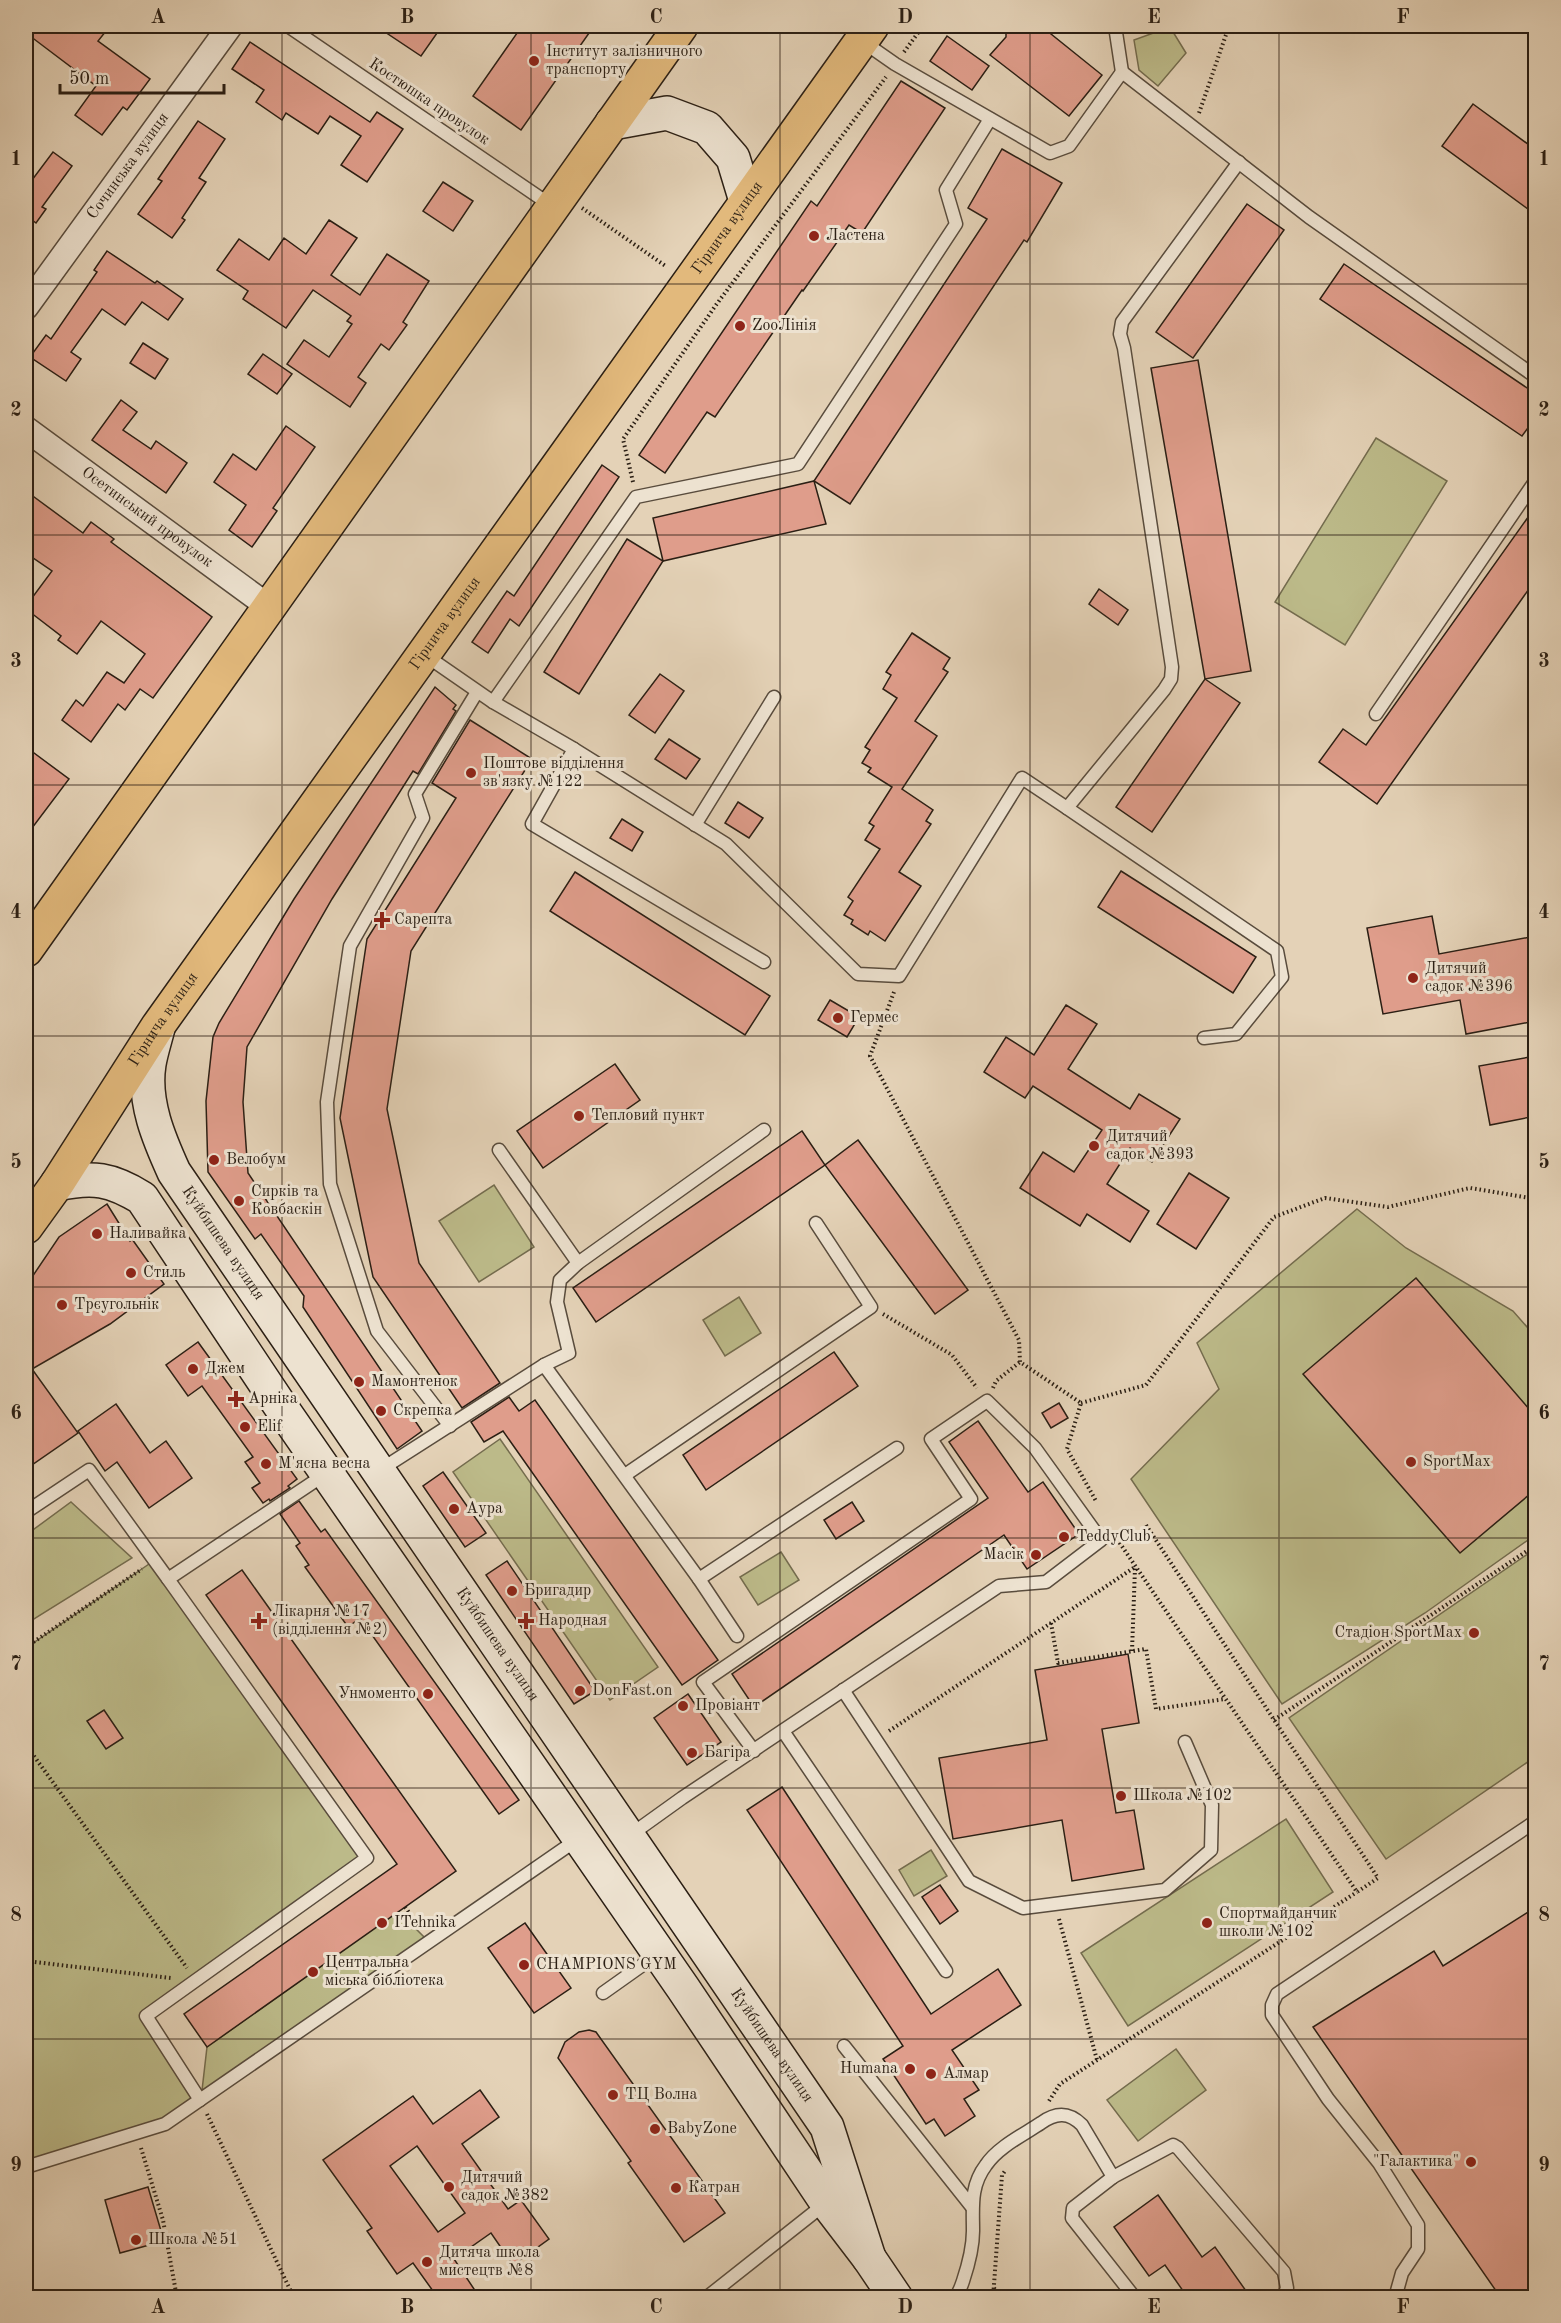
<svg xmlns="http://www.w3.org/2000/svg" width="1561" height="2323" viewBox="0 0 1561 2323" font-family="'Old Standard TT',serif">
	<rect width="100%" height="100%" fill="#e4d2b7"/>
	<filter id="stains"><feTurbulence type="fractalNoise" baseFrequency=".00333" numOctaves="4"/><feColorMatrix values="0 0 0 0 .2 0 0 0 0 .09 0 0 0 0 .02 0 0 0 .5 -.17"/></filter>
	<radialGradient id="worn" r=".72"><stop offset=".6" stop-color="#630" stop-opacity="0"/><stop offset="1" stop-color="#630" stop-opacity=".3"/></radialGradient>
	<g fill="#bcba89" stroke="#746c4e" stroke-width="1.5">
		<path d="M1170,27L1186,53L1158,86L1139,70L1134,40Z"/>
		<path d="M1376,438L1447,481L1345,645L1275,602Z"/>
		<path d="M494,1185L534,1247L479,1282L439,1221Z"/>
		<path d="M1357,1209L1406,1248L1513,1311L1535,1336V1535L1425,1613L1282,1704L1131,1479L1219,1389L1197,1343Z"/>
		<path d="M739,1297L761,1333L725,1356L703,1320Z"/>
		<path d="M500,1439L658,1667L610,1700L453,1472Z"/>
		<path d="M71,1502L132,1558L26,1624V1535Z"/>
		<path d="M1535,1549V1757L1386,1859L1289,1718Z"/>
		<path d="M781,1552L799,1580L758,1605L740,1577Z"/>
		<path d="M155,1560L367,1858L146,2016L201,2099L207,2047L398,1911L429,1942L165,2124L26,2167V1648Z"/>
		<path d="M1286,1819L1333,1892L1128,2026L1081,1953Z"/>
		<path d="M931,1850L947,1876L914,1896L899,1870Z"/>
		<path d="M1176,2049L1206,2090L1138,2141L1107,2100Z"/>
	</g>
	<g fill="#df9d8b" stroke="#2b1f14" stroke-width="1.5" fill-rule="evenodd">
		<path d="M26,26H110L98,41L150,79L127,110L123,107L102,135L75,115L96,86L26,33Z"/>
		<path d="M376,26H442L421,56Z"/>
		<path d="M522,26H594L521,130L473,96Z"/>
		<path d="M1006,26H1041L1102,75L1069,116L990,55L1006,37Z"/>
		<path d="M947,36L989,66L972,90L930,61Z"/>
		<path d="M250,42L370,122L377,112L403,129L367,182L341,165L361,136L330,116L318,134L286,113L282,120L256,102L264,90L232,69Z"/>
		<path d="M901,81L945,108L862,233L849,225L803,291L802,290L715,417L707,412L665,473L639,455L811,201L817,206Z"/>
		<path d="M1473,104L1536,150V215L1442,146Z"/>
		<path d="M198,121L225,139L199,178L206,182L182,218L185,220L172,238L138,214L162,181L158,179Z"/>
		<path d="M1002,149L1062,183L1027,242L1024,240L850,504L814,481L987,219L968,208Z"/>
		<path d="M53,152L72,166L42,207L46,209L36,223L32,220L26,228V188Z"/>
		<path d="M443,182L473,201L453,231L423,211Z"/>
		<path d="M1247,204L1284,230L1193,358L1156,332Z"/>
		<path d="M329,220L357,238L331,275L360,295L387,254L429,281L403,322L407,325L389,350L381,344L358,377L366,383L350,407L287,364L304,340L329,357L352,324L347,321L351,316L313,290L286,328L243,299L248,291L217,270L239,239L269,260L284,238L306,254Z"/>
		<path d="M107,251L155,283L157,281L183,299L168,320L142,302L125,325L102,309L71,352L81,359L66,381L30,357L46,335L51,339L97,272L94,270Z"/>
		<path d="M1344,264L1536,394V417L1522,436L1320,299Z"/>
		<path d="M143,343L168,359L155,379L130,363Z"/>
		<path d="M263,354L292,374L277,394L248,374Z"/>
		<path d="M1198,360L1251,671L1205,679L1151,368Z"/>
		<path d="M121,400L137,412L123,430L151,449L156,441L187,463L166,493L92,440Z"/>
		<path d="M286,426L315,447L273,508L277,511L252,547L229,530L246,505L214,482L233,454L256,470Z"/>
		<path d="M602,465L619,477L519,626L510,619L488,653L472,642L507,591L514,596Z"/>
		<path d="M814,481L826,524L663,561L653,518Z"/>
		<path d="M26,491L83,533L91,522L114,539L111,542L212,617L153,698L140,689L125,710L118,704L91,742L62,720L76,700L83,706L107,672L124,683L145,654L101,621L77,654L58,640L61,636L26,609V606L52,571L26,553Z"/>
		<path d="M1536,506V579L1377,804L1319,762L1343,729L1366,745Z"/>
		<path d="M627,539L663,561L579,694L544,672Z"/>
		<path d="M1099,589L1128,610L1118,625L1089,604Z"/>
		<path d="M912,633L950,658L943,669L948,672L915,721L937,736L902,789L933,810L926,821L931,824L899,872L921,886L885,941L870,931L868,935L851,924L853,920L844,915L853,901L848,897L880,849L865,840L874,826L869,823L892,787L868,772L871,768L862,763L870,750L865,747L897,698L883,689L891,675L886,672Z"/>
		<path d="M660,674L684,691L655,733L629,715Z"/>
		<path d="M1205,679L1240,703L1152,832L1116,807Z"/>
		<path d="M435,687L456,705L453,709L456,711L418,774L413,771L332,899L247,1047L243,1102L248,1173L422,1431L397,1449L303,1307L304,1296L261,1234L255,1239L208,1172L206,1101L213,1037L219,1023L294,899Z"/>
		<path d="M470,720L532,759L411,951L387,1109L419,1263L500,1383L462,1408L373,1277L340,1118L367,939L456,798L432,783Z"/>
		<path d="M669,739L700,759L686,779L655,759Z"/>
		<path d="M26,747L69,779L26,836Z"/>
		<path d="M738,802L763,818L749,838L725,823Z"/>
		<path d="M622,819L643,832L632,851L610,838Z"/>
		<path d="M1121,871L1256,957L1233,993L1098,907Z"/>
		<path d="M575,872L770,996L745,1035L550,911Z"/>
		<path d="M1432,916L1439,954L1536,936V1021L1466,1034L1460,1000L1383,1014L1367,928Z"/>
		<path d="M830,1000L859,1017L847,1037L818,1020Z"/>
		<path d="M1066,1005L1097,1024L1068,1069L1130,1109L1139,1094L1180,1119L1152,1162L1130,1148L1107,1184L1149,1211L1130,1242L1087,1214L1080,1226L1020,1188L1043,1152L1074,1172L1102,1130L1033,1086L1025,1098L984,1072L1006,1037L1034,1055Z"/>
		<path d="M1536,1056V1116L1490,1125L1479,1066Z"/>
		<path d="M615,1064L640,1100L543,1168L517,1131Z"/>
		<path d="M802,1131L825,1165L596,1322L573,1288Z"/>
		<path d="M858,1140L968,1290L935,1314L825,1165Z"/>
		<path d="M1189,1173L1229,1198L1196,1249L1157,1224Z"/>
		<path d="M107,1204L130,1241L132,1239L164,1284L110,1324L32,1369L78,1433L26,1469V1286L59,1237Z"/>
		<path d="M1416,1278L1536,1417V1489L1460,1553L1303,1374Z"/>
		<path d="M198,1342L297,1479L288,1486L290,1488L270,1501L269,1499L263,1503L252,1488L260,1483L245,1462L253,1457L202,1386L188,1396L166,1365Z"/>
		<path d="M834,1352L858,1386L706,1490L683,1455Z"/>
		<path d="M509,1397L519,1411L535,1400L718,1660L682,1685L503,1431L484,1442L471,1422Z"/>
		<path d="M1059,1403L1068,1418L1051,1428L1042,1413Z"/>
		<path d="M116,1404L150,1453L166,1441L192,1478L149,1508L117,1462L105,1471L78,1431Z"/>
		<path d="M978,1421L1028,1492L1043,1482L1079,1534L1027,1569L1004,1535L754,1707L732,1674L988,1498L949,1442Z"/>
		<path d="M443,1472L486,1533L465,1547L423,1486Z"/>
		<path d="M299,1501L321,1532L325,1529L519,1800L499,1814L360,1618L348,1627L305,1567L309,1565L296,1546L300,1543L280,1514Z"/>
		<path d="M852,1502L864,1521L836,1539L824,1520Z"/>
		<path d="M507,1561L595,1691L574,1704L486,1575Z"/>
		<path d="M242,1570L456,1871L207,2047L184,2014L397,1864L206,1595Z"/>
		<path d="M1128,1654L1139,1723L1102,1729L1116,1813L1134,1810L1144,1869L1072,1881L1062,1820L953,1839L939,1758L1047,1740L1035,1670Z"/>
		<path d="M688,1694L721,1742L687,1765L654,1718Z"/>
		<path d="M104,1710L123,1738L106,1749L87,1721Z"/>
		<path d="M782,1787L931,2014L998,1969L1021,2005L952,2050L979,2090L964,2099L975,2116L945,2136L934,2119L926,2124L883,2059L903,2046L747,1810Z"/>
		<path d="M940,1885L958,1911L940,1924L922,1897Z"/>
		<path d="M1536,1907V2298H1501L1313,2027L1434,1951L1443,1966Z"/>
		<path d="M525,1923L571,1988L534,2013L488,1948Z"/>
		<path d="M589,2030L596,2032L725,2213L684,2242L628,2163L631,2161L558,2058L565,2042L579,2032Z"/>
		<path d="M480,2090L499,2117L462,2144L508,2209L521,2200L549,2239L513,2265L491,2233L454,2259L480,2298H438L413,2263L397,2274L367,2231L372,2228L323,2160L413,2096L433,2124ZM417,2146L465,2213L438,2232L390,2166Z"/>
		<path d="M148,2187L164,2241L120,2253L105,2200Z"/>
		<path d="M1158,2195L1202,2257L1215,2247L1251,2298H1188L1165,2265L1149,2276L1114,2227Z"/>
	</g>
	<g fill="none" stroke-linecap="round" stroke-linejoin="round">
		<defs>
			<g id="lane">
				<path d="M288,26L552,206"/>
				<path d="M1115,26L1122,72"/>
				<path d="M862,41L895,64L1050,153L1069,146L1122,72L1309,217L1536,377"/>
				<path d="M425,655L493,702L574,749L532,824L764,962"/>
				<path d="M493,702L636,497L798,464L956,224L946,190L990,119"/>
				<path d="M1376,714L1536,480"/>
				<path d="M574,749L726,844L858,974L899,976L1022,778L1067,808L1164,690L1171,679L1172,667L1124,348L1120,334L1122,322L1239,162"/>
				<path d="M1067,808L1277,951L1282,977L1236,1034L1204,1038"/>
				<path d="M695,825L774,697"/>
				<path d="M499,1150L578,1263"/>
				<path d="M544,1365L569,1353L557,1302L560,1280L578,1263L764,1130"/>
				<path d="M450,1426L377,1331L330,1184L327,1102L350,946L423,818L415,794L477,692"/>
				<path d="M380,1470L544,1365L699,1579L737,1636"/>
				<path d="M625,1475L871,1307L816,1223"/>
				<path d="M26,1512L89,1470L168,1579"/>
				<path d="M699,1579L897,1448"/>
				<path d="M843,1690L969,1881L1023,1908L1165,1890L1211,1850L1212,1805L1185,1742"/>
				<path d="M783,1731L946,1971"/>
				<path d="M629,1836L682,1798L999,1586L1046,1582L1101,1540L1035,1448L987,1401L931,1439L971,1499L703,1682L754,1751"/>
				<path d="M603,1993L658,1954"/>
				<path d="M844,2046L972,2207"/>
				<path d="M200,2100L146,2016L367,1858L168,1579L327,1473"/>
				<path d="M26,2167L165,2124L578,1839"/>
				<path d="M26,2291L27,2298"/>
				<path d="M706,2298L826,2203"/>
				<path d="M955,2298C959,2293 961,2287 963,2281C968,2266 973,2247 973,2231C973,2207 970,2186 986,2165C998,2147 1023,2135 1041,2123C1056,2112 1069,2112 1082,2125L1113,2177"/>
				<path d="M1135,2298L1072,2218L1073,2208L1113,2177L1173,2145L1178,2148L1284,2272L1287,2288L1283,2298"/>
				<path d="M1395,2298L1402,2273L1418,2249V2225L1379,2163L1328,2099L1272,2015V2005L1277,1994L1536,1821"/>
			</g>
			<g id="street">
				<path id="s1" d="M26,307L230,26"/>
				<path id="s2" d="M26,429L269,607"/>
			</g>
			<g id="secondary">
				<path d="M612,123L667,113L707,128L733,158L746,201"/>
				<path id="s3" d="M158,1028C155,1040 151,1052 149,1064C143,1102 159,1139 174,1172L827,2127L869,2258"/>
				<path d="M57,1184C93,1176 111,1179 142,1198L279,1404L683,1988L827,2203L869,2258L896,2298"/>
			</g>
			<g id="primary">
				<path d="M26,950L681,26"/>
				<path id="s4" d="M26,1227L57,1184L158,1026L872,26"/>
			</g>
		</defs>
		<use href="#lane" stroke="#594c3d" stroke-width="15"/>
		<use href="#street" stroke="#594c3d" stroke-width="27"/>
		<use href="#secondary" stroke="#2b1f14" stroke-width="36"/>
		<use href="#primary" stroke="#2b1f14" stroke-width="36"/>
		<g stroke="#2b1f14" stroke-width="4" stroke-dasharray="1.5 3" stroke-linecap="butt">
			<path d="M904,52L923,26"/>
			<path d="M1199,113L1228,29L1227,26"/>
			<path d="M582,208L667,267"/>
			<path d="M633,482L623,439L716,305L886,77"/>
			<path d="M894,992L870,1056L1019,1340L1020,1362L1081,1403L1067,1449L1096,1501"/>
			<path d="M883,1314L952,1355L977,1388"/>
			<path d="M993,1388L996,1381L1020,1362"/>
			<path d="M1081,1403L1146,1385L1274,1217L1325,1198L1388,1207L1470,1188L1536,1199"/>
			<path d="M1117,1539L1357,1892L1378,1878L1146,1525"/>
			<path d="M1051,1623L1058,1663L1146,1649L1156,1709L1225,1699"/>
			<path d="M26,1647L142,1569"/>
			<path d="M1132,1651L1135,1568"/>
			<path d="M1274,1720L1536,1545"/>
			<path d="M889,1731L1135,1567"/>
			<path d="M26,1745L187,1968"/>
			<path d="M405,1907L420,1928"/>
			<path d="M1059,1919L1097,2060"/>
			<path d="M26,1961L171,1978"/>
			<path d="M1049,2101L1060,2084L1357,1892"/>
			<path d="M207,2114L294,2298"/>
			<path d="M141,2148L163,2220L177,2298"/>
			<path d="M994,2288L1001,2298"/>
			<path d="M993,2298L1002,2175L1005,2171"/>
		</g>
		<use href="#lane" stroke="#ede2d0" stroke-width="12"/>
		<use href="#street" stroke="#ede2d0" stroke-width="24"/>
		<use href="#secondary" stroke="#ede2d0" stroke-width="33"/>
		<use href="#primary" stroke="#e2b97c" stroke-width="33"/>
	</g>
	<path fill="none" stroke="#2b1f14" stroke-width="1.5" stroke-opacity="0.55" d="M282,26V2298M531,26V2298M780,26V2298M1030,26V2298M1279,26V2298M26,284H1536M26,535H1536M26,785H1536M26,1036H1536M26,1287H1536M26,1538H1536M26,1788H1536M26,2039H1536"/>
	<g fill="#8f2418" stroke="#ede2d0" stroke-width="2">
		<circle cx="534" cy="61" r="6"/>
		<circle cx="814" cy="236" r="6"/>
		<circle cx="740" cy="326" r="6"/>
		<circle cx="471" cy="773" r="6"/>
		<path d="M379 911h6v6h6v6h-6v6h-6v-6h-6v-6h6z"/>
		<circle cx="1413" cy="978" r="6"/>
		<circle cx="838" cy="1018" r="6"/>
		<circle cx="579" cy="1116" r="6"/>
		<circle cx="1094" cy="1146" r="6"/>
		<circle cx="214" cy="1160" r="6"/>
		<circle cx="239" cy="1201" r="6"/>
		<circle cx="97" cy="1234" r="6"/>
		<circle cx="131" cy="1273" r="6"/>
		<circle cx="62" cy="1305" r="6"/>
		<circle cx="193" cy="1369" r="6"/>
		<circle cx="359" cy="1382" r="6"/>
		<path d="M233 1390h6v6h6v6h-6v6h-6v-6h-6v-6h6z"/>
		<circle cx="381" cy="1411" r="6"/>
		<circle cx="245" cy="1427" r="6"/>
		<circle cx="1411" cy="1462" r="6"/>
		<circle cx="266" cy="1464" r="6"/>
		<circle cx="454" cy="1509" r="6"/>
		<circle cx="1064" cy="1537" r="6"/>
		<circle cx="1036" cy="1555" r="6"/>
		<circle cx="512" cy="1591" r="6"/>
		<path d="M256 1612h6v6h6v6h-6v6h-6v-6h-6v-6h6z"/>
		<path d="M523 1612h6v6h6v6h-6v6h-6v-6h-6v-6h6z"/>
		<circle cx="1474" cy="1633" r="6"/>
		<circle cx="580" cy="1691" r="6"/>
		<circle cx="428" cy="1694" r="6"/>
		<circle cx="683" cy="1706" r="6"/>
		<circle cx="692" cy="1753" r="6"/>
		<circle cx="1121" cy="1796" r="6"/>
		<circle cx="382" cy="1923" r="6"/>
		<circle cx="1207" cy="1923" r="6"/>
		<circle cx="524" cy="1965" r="6"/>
		<circle cx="313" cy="1972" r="6"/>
		<circle cx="910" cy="2069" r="6"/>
		<circle cx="931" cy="2074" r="6"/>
		<circle cx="613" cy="2095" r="6"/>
		<circle cx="655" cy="2129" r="6"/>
		<circle cx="1471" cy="2162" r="6"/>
		<circle cx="449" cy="2187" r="6"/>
		<circle cx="676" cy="2188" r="6"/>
		<circle cx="136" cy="2240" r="6"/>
		<circle cx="427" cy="2262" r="6"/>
	</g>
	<g text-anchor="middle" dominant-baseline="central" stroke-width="6" stroke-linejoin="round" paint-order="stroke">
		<g font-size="16" fill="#2b1f14" stroke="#ede2d0" text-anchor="start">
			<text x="546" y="52">Інститут залізничного<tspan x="546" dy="18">транспорту</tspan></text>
			<text x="826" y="236">Ластена</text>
			<text x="752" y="326">ZooЛінія</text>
			<text x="483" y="764">Поштове відділення<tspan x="483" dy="18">зв'язку №122</tspan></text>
			<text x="394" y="920">Сарепта</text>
			<text x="1425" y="969">Дитячий<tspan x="1425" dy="18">садок №396</tspan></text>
			<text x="850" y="1018">Гермес</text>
			<text x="591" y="1116">Тепловий пункт</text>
			<text x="1106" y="1137">Дитячий<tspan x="1106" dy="18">садок №393</tspan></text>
			<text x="226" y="1160">Велобум</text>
			<text x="251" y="1192">Сирків та<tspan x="251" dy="18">Ковбаскін</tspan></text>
			<text x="109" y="1234">Наливайка</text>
			<text x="143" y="1273">Стиль</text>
			<text x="74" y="1305">Трєугольнік</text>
			<text x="205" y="1369">Джем</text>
			<text x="371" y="1382">Мамонтенок</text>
			<text x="248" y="1399">Арніка</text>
			<text x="393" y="1411">Скрепка</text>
			<text x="257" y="1427">Elif</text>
			<text x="1423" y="1462">SportMax</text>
			<text x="278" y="1464">М'ясна весна</text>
			<text x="466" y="1509">Аура</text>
			<text x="1076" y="1537">TeddyClub</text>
			<text x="1024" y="1555" text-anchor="end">Масік</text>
			<text x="524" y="1591">Бригадир</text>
			<text x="272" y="1612">Лікарня №17<tspan x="272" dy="18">(відділення №2)</tspan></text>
			<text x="538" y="1621">Народная</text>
			<text x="1462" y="1633" text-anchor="end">Стадіон SportMax</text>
			<text x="592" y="1691">DonFast.on</text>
			<text x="416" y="1694" text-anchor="end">Унмоменто</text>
			<text x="695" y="1706">Провіант</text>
			<text x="704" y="1753">Багіра</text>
			<text x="1133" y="1796">Школа №102</text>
			<text x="1219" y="1914">Спортмайданчик<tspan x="1219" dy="18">школи №102</tspan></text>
			<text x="394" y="1923">ITehnika</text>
			<text x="325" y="1963">Центральна<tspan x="325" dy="18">міська бібліотека</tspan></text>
			<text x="536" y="1965">CHAMPIONS GYM</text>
			<text x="898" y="2069" text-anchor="end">Humana</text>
			<text x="943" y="2074">Алмар</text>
			<text x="625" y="2095">ТЦ Волна</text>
			<text x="667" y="2129">BabyZone</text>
			<text x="1459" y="2162" text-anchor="end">"Галактика"</text>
			<text x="461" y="2178">Дитячий<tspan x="461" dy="18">садок №382</tspan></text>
			<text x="688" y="2188">Катран</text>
			<text x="148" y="2240">Школа №51</text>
			<text x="439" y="2253">Дитяча школа<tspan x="439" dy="18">мистецтв №8</tspan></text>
		</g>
		<g font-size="16" fill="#2b1f14" stroke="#ede2d0">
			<text transform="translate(429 102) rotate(34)">Костюшка провулок</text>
			<text stroke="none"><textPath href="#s1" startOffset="174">Сочинська вулиця</textPath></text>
			<text stroke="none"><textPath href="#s4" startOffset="1221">Гірнича вулиця</textPath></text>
			<text stroke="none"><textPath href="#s2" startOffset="150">Осетинський провулок</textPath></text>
			<text stroke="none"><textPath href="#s4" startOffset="735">Гірнича вулиця</textPath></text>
			<text stroke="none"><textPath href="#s4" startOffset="249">Гірнича вулиця</textPath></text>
			<text stroke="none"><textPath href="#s3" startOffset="236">Куйбишева вулиця</textPath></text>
			<text stroke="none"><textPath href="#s3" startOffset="722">Куйбишева вулиця</textPath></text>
			<text stroke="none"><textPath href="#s3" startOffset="1208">Куйбишева вулиця</textPath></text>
		</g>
	</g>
	<rect width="1561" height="2323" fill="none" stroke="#e4d2b7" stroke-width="66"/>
	<path d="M60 84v9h164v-9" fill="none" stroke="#2b1f14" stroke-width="3"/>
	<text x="69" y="84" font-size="18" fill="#2b1f14" stroke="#ede2d0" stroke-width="4.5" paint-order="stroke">50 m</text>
	<rect x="33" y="33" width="1495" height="2257" fill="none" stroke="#2b1f14" stroke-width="2"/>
	<g font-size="20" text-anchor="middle" font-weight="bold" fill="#2b1f14">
		<text x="158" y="23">A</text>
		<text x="407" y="23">B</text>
		<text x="656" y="23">C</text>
		<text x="905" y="23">D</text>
		<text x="1154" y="23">E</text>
		<text x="1403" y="23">F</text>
		<text x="16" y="165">1</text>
		<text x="1544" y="165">1</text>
		<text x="16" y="416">2</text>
		<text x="1544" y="416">2</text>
		<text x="16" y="667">3</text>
		<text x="1544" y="667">3</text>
		<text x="16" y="918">4</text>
		<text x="1544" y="918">4</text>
		<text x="16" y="1168">5</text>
		<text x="1544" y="1168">5</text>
		<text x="16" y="1419">6</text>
		<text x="1544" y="1419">6</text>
		<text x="16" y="1670">7</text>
		<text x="1544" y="1670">7</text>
		<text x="16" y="1921">8</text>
		<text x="1544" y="1921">8</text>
		<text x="16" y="2171">9</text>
		<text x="1544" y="2171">9</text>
		<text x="158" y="2313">A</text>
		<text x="407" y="2313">B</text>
		<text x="656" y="2313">C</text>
		<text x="905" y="2313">D</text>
		<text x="1154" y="2313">E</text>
		<text x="1403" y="2313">F</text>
	</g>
	<rect width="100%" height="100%" filter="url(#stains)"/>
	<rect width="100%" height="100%" fill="url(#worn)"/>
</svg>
